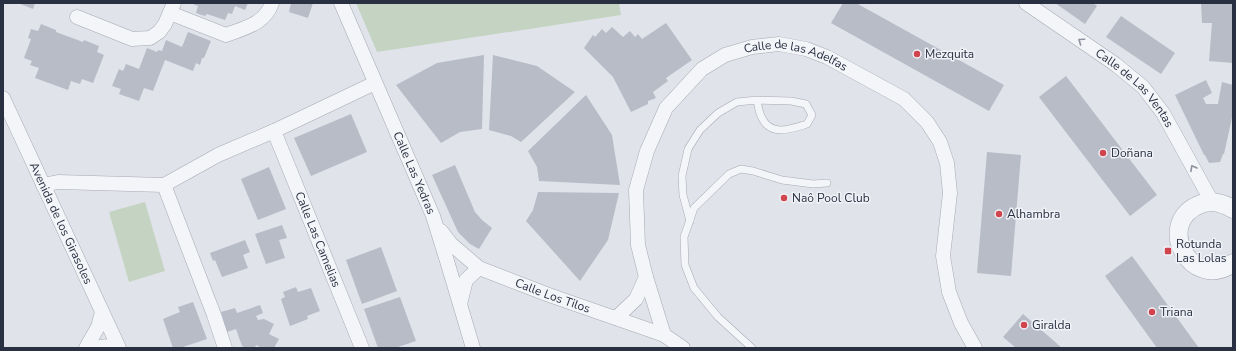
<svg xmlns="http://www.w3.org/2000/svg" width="1236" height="351" viewBox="0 0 1236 351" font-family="'Nunito Sans',sans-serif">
	<rect width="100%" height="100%" fill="#e1e3ea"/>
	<g fill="#c5d4c2">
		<path d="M356,3H619L621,15L377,52Z"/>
		<path d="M145,202L165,271L129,282L109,212Z"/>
	</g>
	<g fill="#b8bcc7">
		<path d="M18,3H35L33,9Z"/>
		<path d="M190,3H248L245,10L235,6L232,14L228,13L225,20L207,14L205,16L196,13L198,6Z"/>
		<path d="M291,3H313L308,18L289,12Z"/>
		<path d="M843,3H856L1004,85L989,111L831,23Z"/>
		<path d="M1055,3H1093L1097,6L1085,24Z"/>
		<path d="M1201,3H1233V63L1209,61L1212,23H1202Z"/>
		<path d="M1121,16L1175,53L1161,74L1106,37Z"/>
		<path d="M666,23L692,60L666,78L668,81L653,92L656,98L648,101V104L631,112L613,77L584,48L593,35L595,37L602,29L606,33L612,27L623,37L630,31L635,37L638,34L642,39Z"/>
		<path d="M41,24L56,30V32L83,42L84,40L99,46L97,52L104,55L93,83L82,79L80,84L71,81L68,90L35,78L39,68L30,65L32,61L24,58L31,39L28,38L31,29L38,31Z"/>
		<path d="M188,32L211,41L204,58H202L200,65L196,63L193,71L165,60L153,91L144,88L139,101L119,94L121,89L112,86L119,69L123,71L126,64L139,69L147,48L157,52L158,50L162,51L166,40L182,47Z"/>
		<path d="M484,55L482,129L460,132L441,143L396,85L437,63Z"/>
		<path d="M493,55L537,66L575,92L521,142L511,136L489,130Z"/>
		<path d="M1066,76L1157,195L1130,216L1039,97Z"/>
		<path d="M1206,80L1212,93L1203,98L1206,104H1218L1222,82L1233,85V113L1224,154H1223L1220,162L1209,163L1205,155H1204L1175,95Z"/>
		<path d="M586,95L612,135L620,185L539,181L537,167L528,151Z"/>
		<path d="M351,114L367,152L311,176L294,138Z"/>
		<path d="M987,152L1021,155L1011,276L977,273Z"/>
		<path d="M455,165L475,212L482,220L492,228L479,249L470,244L458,232L432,175Z"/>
		<path d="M269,167L286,209L258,220L241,179Z"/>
		<path d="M538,192L619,193L608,240L580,281L526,221L533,210Z"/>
		<path d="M282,225L287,238L279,240L285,258L266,264L255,234Z"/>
		<path d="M245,240L250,252L243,255L248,268L222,277L215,260L213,261L210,253Z"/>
		<path d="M381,247L397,291L362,304L346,260Z"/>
		<path d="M1132,256L1199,348H1157L1105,276Z"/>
		<path d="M296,287L298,292L311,288L320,311L307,316L308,319L290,326L281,299L285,297L283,292Z"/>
		<path d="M400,297L416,341L395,348H378L364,309Z"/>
		<path d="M193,302L207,339L180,348H173L163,319L180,312L178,307Z"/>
		<path d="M260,305L263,313L256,316L258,320L264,319L274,324L269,334L279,339L274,348H262L256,345L255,348H246L242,346L236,329L227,332L221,312L235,308L237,313Z"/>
		<path d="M1023,314L1062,348H1016L1003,337Z"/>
	</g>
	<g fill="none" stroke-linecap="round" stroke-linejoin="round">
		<defs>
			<g id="service">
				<path d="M690,221L683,195L682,176L688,149L700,130L718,113L737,102L757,100L791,101L806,104L812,115L807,124C791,129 771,137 762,118C759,113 758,106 757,100"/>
				<path d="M752,348L718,317L694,288L685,265L684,237L694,208L729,174L741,169L753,171L782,180L813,184L827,183"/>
			</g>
			<g id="minor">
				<path id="s1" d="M341,3L433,216L447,261L473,348"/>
				<path id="s2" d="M1026,3L1115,64L1143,87L1163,113L1212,202"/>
				<path d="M170,13L226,35C244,28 265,24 272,3"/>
				<path d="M77,17L132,39L150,38L159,32L165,24L174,3"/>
				<path id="s3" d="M3,98L119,348"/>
				<path id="s4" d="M274,131L362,348"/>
				<path d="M43,185L58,182L164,185L218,155L274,131L375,83"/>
				<path d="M164,185L214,315L225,348"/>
				<path id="s5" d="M441,231L451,244L479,268L549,295L664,335L683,348"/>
				<path d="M460,304L466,280L479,268"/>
				<path d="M616,318L636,299L646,277"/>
				<path id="s6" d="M664,335L646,277L638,245L636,190L647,151L666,108L702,69L725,55L752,47L779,44L806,49L827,57L904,99L927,122L940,142L947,163L950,193L943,256L949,292L961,323L975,348"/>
				<path d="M86,348L98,327L102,312"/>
				<path d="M97,348C104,345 111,346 118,348"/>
			</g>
			<path id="tertiary" d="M1233,209C1223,203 1212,200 1201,204C1153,222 1191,293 1233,263"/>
		</defs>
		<use href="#service" stroke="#a6aab4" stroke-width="8"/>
		<use href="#minor" stroke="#a6aab4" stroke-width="15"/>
		<use href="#tertiary" stroke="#a6aab4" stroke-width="19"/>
		<use href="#service" stroke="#f3f5f8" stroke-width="7"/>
		<use href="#minor" stroke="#f3f5f8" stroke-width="14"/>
		<use href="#tertiary" stroke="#f3f5f8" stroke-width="18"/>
	</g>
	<defs><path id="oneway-chevron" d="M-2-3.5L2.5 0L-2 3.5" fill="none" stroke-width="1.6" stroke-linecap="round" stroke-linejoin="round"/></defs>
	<g stroke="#8e929d">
		<use href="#oneway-chevron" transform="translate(1081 41) rotate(-145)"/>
		<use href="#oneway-chevron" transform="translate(1193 168) rotate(-119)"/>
	</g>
	<g fill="#d0444d" stroke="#f0f2f7" stroke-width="1.5">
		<circle cx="917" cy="54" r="4"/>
		<circle cx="1103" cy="153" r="4"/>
		<circle cx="784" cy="198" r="4"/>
		<circle cx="999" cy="214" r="4"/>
		<rect x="1164" y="247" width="8" height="8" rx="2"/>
		<circle cx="1152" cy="312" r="4"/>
		<circle cx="1024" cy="325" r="4"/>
	</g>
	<g text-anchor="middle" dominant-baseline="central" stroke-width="3" stroke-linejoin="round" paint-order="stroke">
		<g font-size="12" fill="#293042" stroke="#f0f2f7" text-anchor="start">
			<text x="925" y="54">Mezquita</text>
			<text x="1111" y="153">Doñana</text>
			<text x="792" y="198">Naô Pool Club</text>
			<text x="1007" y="214">Alhambra</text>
			<text x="1176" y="244">Rotunda<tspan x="1176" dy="14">Las Lolas</tspan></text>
			<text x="1160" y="312">Triana</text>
			<text x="1032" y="325">Giralda</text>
		</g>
		<g font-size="12" fill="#293042" stroke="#f0f2f7">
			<text stroke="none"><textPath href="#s6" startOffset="390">Calle de las Adelfas</textPath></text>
			<text stroke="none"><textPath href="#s2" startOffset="139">Calle de Las Ventas</textPath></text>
			<text stroke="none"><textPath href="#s1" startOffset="185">Calle Las Yedras</textPath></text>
			<text stroke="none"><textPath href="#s3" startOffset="138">Avenida de los Girasoles</textPath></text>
			<text stroke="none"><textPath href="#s4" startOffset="117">Calle Las Camelias</textPath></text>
			<text stroke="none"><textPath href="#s5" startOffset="132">Calle Los Tilos</textPath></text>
		</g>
	</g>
	<rect width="1236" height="351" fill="none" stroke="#293042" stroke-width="8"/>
</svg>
